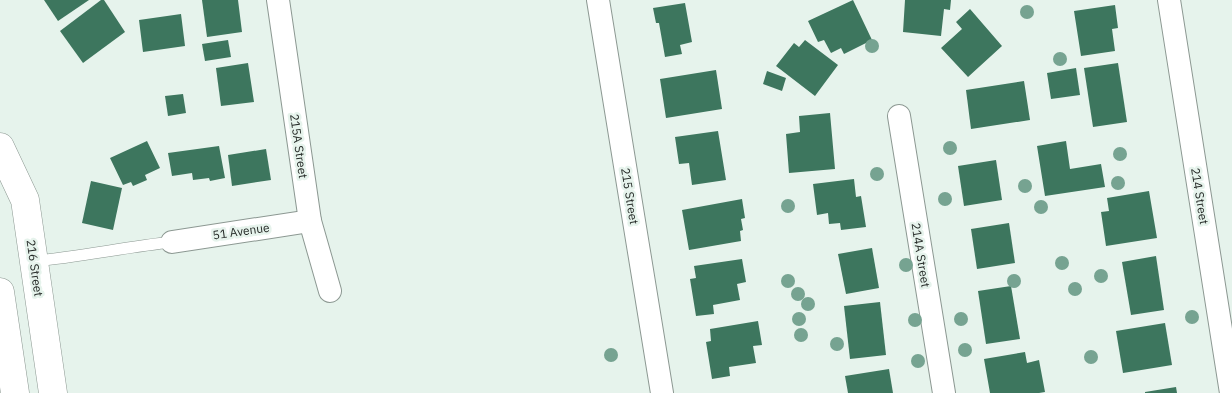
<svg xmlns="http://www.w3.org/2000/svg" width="1232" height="393" viewBox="0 0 1232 393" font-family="'IBM Plex Sans',sans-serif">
	<rect width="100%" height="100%" fill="#e6f3ec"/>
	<g fill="#3d765e">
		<path d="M44,0H89L58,21Z"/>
		<path d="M101,0H104L125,32L83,63L60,31Z"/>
		<path d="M202,0H238L242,32L207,37Z"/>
		<path d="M853,0L872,40L844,54L841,48L831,53L824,40L818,42L808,21Z"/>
		<path d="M905,0H951L950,10L944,9L941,36L903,32Z"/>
		<path d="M685,3L692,42L680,45L682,54L665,57L659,23H656L653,8Z"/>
		<path d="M1115,5L1118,28L1112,29L1115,51L1081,56L1074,11Z"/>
		<path d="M970,9L1002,46L968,77L941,48L962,29L956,22Z"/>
		<path d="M181,14L185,46L143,52L139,20Z"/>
		<path d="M228,40L231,57L205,61L202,44Z"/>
		<path d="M805,40L838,65L815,96L776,66L794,43L799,47Z"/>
		<path d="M248,63L254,102L221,106L216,68Z"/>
		<path d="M1118,63L1127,122L1093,127L1084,68Z"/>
		<path d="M1076,68L1080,95L1051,99L1047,73Z"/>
		<path d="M716,70L722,109L666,118L660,79Z"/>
		<path d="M767,71L786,78L782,91L763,84Z"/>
		<path d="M1024,81L1030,120L971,129L966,90Z"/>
		<path d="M183,94L186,113L168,116L165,96Z"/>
		<path d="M830,113L835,169L789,173L786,134L800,132L799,116Z"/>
		<path d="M718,131L726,180L692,185L689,163L679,164L675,137Z"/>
		<path d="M147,141L160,168L145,175L147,180L133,186L131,182L123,185L110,158Z"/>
		<path d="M1066,141L1070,169L1101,164L1105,187L1045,196L1037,146Z"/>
		<path d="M219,146L225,178L210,181L209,178L193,180L192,173L172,176L168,153Z"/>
		<path d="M266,149L271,180L232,186L228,155Z"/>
		<path d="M996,160L1002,200L964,206L958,166Z"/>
		<path d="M854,179L856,197L861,196L866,227L841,230L840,223L829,224L828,213L817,215L813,184Z"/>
		<path d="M91,181L122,188L113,230L82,223Z"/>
		<path d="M1149,191L1157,238L1106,246L1101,212L1109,211L1107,198Z"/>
		<path d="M742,199L745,218L741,219L743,230L740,231L741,241L689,250L682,210Z"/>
		<path d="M1009,223L1015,263L977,269L971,229Z"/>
		<path d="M872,248L879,288L846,294L838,254Z"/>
		<path d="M1156,256L1164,310L1131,315L1122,262Z"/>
		<path d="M742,259L746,282L737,284L740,300L713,305L714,314L696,316L690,279L696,278L694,266Z"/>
		<path d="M1011,286L1020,339L986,344L978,291Z"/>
		<path d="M880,302L886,355L850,359L844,306Z"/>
		<path d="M758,321L762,345L753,346L756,363L729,367L730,376L712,379L706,342L711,341L710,329Z"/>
		<path d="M1165,323L1172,365L1123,373L1116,331Z"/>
		<path d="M1025,352L1027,363L1039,360L1045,392L1039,393H990L984,359Z"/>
		<path d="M889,369L893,393H848L845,376Z"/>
		<path d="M1176,387L1177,393H1145V392Z"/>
	</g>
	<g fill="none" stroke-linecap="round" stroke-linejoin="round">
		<defs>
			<path id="lane" d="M34,261C80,257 125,247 172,242"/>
			<g id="street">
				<path d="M278,0L310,221L330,291"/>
				<path d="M598,0L662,393"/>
				<path d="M1169,0L1231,393"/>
				<path d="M899,116L944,393"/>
				<path d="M172,242L310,221"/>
			</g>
			<g id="secondary">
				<path d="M0,147L25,200L53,393"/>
				<path d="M0,292L15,393"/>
			</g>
		</defs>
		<use href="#lane" stroke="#8c9892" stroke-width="12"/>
		<use href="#street" stroke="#8c9892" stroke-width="24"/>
		<use href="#secondary" stroke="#8c9892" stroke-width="29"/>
		<use href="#lane" stroke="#fff" stroke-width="11"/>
		<use href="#street" stroke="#fff" stroke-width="22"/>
		<use href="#secondary" stroke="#fff" stroke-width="28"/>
	</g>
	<g fill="#76a391">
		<circle cx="1027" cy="12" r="7"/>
		<circle cx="872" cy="46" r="7"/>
		<circle cx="1060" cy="59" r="7"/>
		<circle cx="950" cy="148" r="7"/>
		<circle cx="1120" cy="154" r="7"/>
		<circle cx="877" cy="174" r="7"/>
		<circle cx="1118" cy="183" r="7"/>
		<circle cx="1025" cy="186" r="7"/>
		<circle cx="945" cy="199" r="7"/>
		<circle cx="788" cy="206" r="7"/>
		<circle cx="1041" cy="207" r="7"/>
		<circle cx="1062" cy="263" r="7"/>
		<circle cx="906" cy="265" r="7"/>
		<circle cx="1101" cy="276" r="7"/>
		<circle cx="788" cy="281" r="7"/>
		<circle cx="1014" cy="281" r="7"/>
		<circle cx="1075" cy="289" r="7"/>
		<circle cx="798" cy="294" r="7"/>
		<circle cx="808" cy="304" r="7"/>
		<circle cx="1192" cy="317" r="7"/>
		<circle cx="799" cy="319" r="7"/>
		<circle cx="961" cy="319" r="7"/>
		<circle cx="915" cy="320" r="7"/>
		<circle cx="801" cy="335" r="7"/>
		<circle cx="837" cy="344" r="7"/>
		<circle cx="965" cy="350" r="7"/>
		<circle cx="611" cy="355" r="7"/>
		<circle cx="1091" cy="357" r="7"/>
		<circle cx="918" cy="361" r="7"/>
	</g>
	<g text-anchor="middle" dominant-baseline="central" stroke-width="5" stroke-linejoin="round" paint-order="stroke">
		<g font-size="12" fill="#252a27" stroke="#e6f3ec">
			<text transform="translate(299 146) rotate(82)">215A Street</text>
			<text transform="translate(630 196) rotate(81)">215 Street</text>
			<text transform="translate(1200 196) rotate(81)">214 Street</text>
			<text transform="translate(241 231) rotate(-8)">51 Avenue</text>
			<text transform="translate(921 255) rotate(81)">214A Street</text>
			<text transform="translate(35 268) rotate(82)">216 Street</text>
		</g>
	</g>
</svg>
